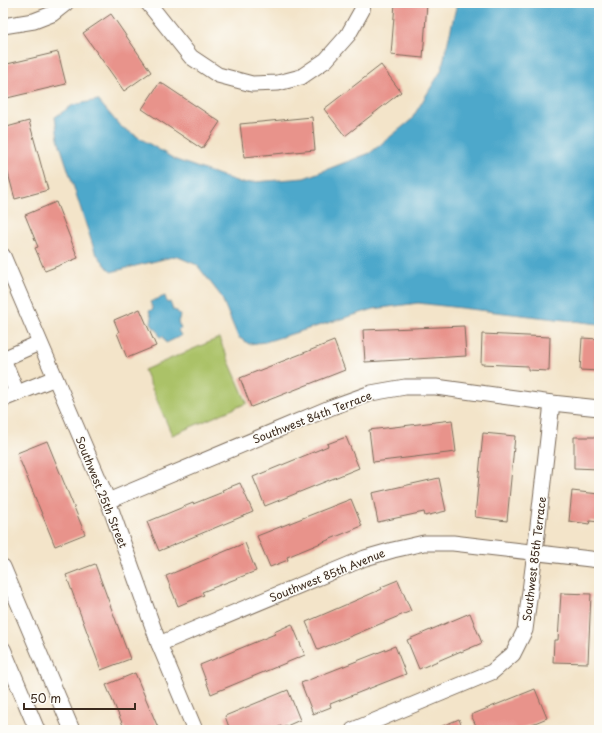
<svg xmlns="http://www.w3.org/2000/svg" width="602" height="733" viewBox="0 0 602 733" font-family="'Playpen Sans',sans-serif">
	<rect width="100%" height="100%" fill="#fdfcf7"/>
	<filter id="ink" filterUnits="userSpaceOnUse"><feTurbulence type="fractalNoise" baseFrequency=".025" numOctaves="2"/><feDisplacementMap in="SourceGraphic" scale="8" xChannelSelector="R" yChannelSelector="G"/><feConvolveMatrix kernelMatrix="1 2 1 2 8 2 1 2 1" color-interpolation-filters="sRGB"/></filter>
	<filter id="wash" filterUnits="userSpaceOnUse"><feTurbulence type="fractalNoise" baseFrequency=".012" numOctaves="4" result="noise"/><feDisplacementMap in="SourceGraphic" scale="16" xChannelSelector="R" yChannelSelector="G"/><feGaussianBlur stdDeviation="0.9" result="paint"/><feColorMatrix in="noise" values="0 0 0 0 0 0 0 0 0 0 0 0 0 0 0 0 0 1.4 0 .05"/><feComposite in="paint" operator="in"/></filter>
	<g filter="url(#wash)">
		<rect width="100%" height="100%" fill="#f3e4c9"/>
		<path fill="#abc267" stroke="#737642" d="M219,338L247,403L172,435L144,370Z"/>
		<g fill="#4da8cb" stroke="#446974">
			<path d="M457,3H599V324L418,303L374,309L265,342L249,344L238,337L221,296L197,265L176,256L111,272L95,252L58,139L55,117L73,105L98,100L120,126L176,160L242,183L304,178L370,153L411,120L441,71Z"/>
			<path d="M165,296L167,303L170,302L173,310L177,311L180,316L178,322L181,329L178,330L181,336L166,343L163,336L160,337L157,330L153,327L151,323L152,318L149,311L153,309L150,302Z"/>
		</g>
		<g id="blocks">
			<g fill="#e8938b">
				<path d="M395,3H427L423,58L391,55Z"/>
				<path d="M111,14L151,72L124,91L83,33Z"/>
				<path d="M58,52L66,84L3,99V65Z"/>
				<path d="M381,65L401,92L345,136L324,109Z"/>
				<path d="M160,82L220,122L202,149L142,109Z"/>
				<path d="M312,117L315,150L244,157L240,124Z"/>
				<path d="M29,121L48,190L15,199L3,155V128Z"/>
				<path d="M56,202L78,258L45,271L35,248L38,247L25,215Z"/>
				<path d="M140,309L156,346L127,358L117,333L119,332L114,320Z"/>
				<path d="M464,326L466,356L365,362L363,330Z"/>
				<path d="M482,334L550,337L549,371L528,370V366L481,364Z"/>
				<path d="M582,338L599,339V371L580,370Z"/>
				<path d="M334,341L345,370L251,407L240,378Z"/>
				<path d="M452,420L456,452L373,462L369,430Z"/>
				<path d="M483,433L515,436L507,521L475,517Z"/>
				<path d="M346,437L359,468L265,506L253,477L328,446L327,444Z"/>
				<path d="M574,437H599V469L574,468Z"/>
				<path d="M47,441L85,534L55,546L17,453Z"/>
				<path d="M439,478L446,511L425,516L424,512L378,522L372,493Z"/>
				<path d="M240,483L253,512L159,551L147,522L193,503V504L223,492L222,490Z"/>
				<path d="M572,491L599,494V522L590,521L589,524L569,521Z"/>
				<path d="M351,499L362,526L287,557L288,560L270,567L257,536Z"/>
				<path d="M245,543L256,571L202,592L204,595L178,606L166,576Z"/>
				<path d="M95,564L130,659L101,670L66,575Z"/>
				<path d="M398,580L411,611L318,650L306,622L382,589L381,587Z"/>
				<path d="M561,593L591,594L588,663L553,662L554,640H558Z"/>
				<path d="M470,613L482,643L461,652V651L419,669L407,640Z"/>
				<path d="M292,624L305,655L211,694L200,665L275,634L274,632Z"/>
				<path d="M395,646L406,674L330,704L331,707L313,714L301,683Z"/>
				<path d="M135,673L159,730H125L106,685Z"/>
				<path d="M535,689L547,718L518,730H478L471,715Z"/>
				<path d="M288,690L300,720L282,728L281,726L272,730H230L225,716Z"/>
				<path d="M459,719L463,730H438L441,729L440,727Z"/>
			</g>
		</g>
	</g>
	<g filter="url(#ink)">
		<use href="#blocks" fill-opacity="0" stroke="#7b6b5a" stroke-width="1"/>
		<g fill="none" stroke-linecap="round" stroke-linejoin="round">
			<defs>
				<g id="minor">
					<path d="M148,3L191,57L218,75L252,84L278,83L301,77L326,60L348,35L362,10L363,3"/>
					<path d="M3,26L34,21L52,14L66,3"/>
					<path d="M3,256L108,501L159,644L195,730"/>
					<path d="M3,359L39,343"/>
					<path d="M3,359L17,393"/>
					<path d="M3,399L55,378"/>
					<path d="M108,501L332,407L371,393L405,387H436L552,403L599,408"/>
					<path d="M3,567L72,730"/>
					<path d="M159,644L365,558L393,550L424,543H453L599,560"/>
					<path d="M3,649L37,730"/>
					<path d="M353,730L492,672L513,654L525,630L535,552L552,403"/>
				</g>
			</defs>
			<use href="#minor" stroke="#7b6b5a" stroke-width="17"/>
			<use href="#minor" stroke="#fff" stroke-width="15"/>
		</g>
	</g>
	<g text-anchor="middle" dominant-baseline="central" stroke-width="3" stroke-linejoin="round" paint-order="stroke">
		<g font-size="11" fill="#3b2a1e" stroke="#fdfcf7">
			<text transform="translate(312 417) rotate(-21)">Southwest 84th Terrace</text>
			<text transform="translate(102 492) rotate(68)">Southwest 25th Street</text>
			<text transform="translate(534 559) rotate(-83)">Southwest 85th Terrace</text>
			<text transform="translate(327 575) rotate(-22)">Southwest 85th Avenue</text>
		</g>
	</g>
	<rect width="602" height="733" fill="none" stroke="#fdfcf7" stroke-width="16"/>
	<path d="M24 703v6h111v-6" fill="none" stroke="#3b2a1e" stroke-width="2"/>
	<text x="30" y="703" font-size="12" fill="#3b2a1e" stroke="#fdfcf7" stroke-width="3" paint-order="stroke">50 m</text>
</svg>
